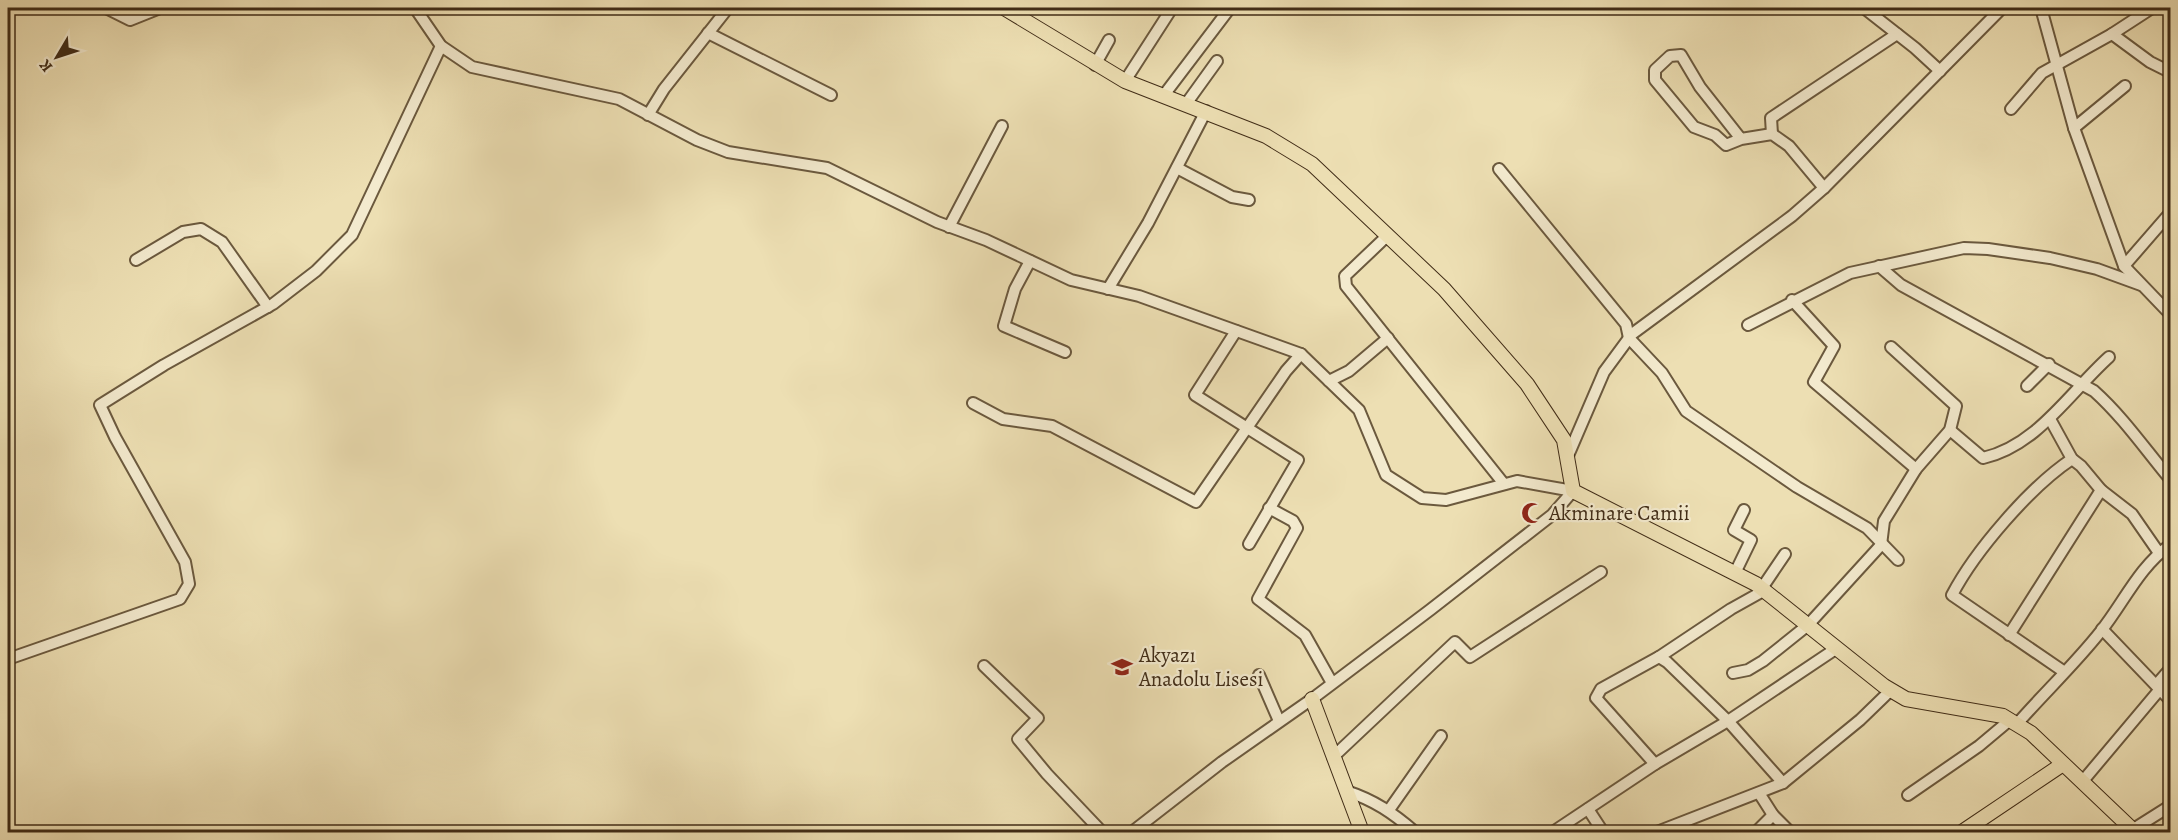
<svg xmlns="http://www.w3.org/2000/svg" width="2178" height="840" viewBox="0 0 2178 840" font-family="Alegreya,serif">
	<rect width="100%" height="100%" fill="#eddfb3"/>
	<filter id="stains"><feTurbulence type="fractalNoise" baseFrequency=".00333" numOctaves="4"/><feColorMatrix values="0 0 0 0 .2 0 0 0 0 .09 0 0 0 0 .02 0 0 0 .5 -.17"/></filter>
	<radialGradient id="worn" r=".72"><stop offset=".6" stop-color="#630" stop-opacity="0"/><stop offset="1" stop-color="#630" stop-opacity=".3"/></radialGradient>
	<g fill="none" stroke-linecap="round" stroke-linejoin="round">
		<defs>
			<g id="minor">
				<path d="M106,8L130,20L160,8"/>
				<path d="M415,8L441,46L472,67L619,99L697,140L728,152L827,168L937,222L986,240L1071,280L1139,296L1301,354L1359,410L1386,475L1422,498L1446,500L1517,481L1573,491L1552,515L1430,610L1312,699L1222,762L1132,832"/>
				<path d="M1864,8L1915,48L1940,71"/>
				<path d="M2041,8L2074,128L2124,266L2170,314"/>
				<path d="M2152,8L2112,34L2150,62L2170,72"/>
				<path d="M708,33L831,95"/>
				<path d="M1095,65L1109,40"/>
				<path d="M1125,81L1172,8"/>
				<path d="M1164,95L1230,8"/>
				<path d="M1186,104L1217,61"/>
				<path d="M2011,109L2042,73L2112,34"/>
				<path d="M648,115L664,89L728,8"/>
				<path d="M2074,128L2125,86"/>
				<path d="M1772,134L1771,118L1897,34"/>
				<path d="M1741,139L1700,87L1681,55L1670,56L1655,70V80L1694,127L1715,135L1726,145L1741,139L1772,134L1789,146L1824,188"/>
				<path d="M1177,168L1232,197L1249,200"/>
				<path d="M1499,169L1626,324L1629,338L1662,373L1686,411L1797,487L1867,528L1898,560"/>
				<path d="M949,227L1002,126"/>
				<path d="M1387,236L1345,276L1346,286L1504,484"/>
				<path d="M136,260L183,232L201,229L222,242L268,307"/>
				<path d="M1030,261L1015,289L1004,326L1065,352"/>
				<path d="M1879,266L1901,285L2094,391C2123,417 2145,449 2170,479"/>
				<path d="M2124,266L2170,213"/>
				<path d="M1108,289L1148,223L1206,111"/>
				<path d="M1792,300L1834,346L1814,382L1916,469"/>
				<path d="M1748,325L1850,273L1964,248L1988,249L2050,258L2097,269L2141,285"/>
				<path d="M1236,331L1195,395L1298,460L1249,544"/>
				<path d="M1329,381L1349,371L1388,338"/>
				<path d="M2027,386L2049,364"/>
				<path d="M973,403L1003,419L1052,426L1196,502L1286,371L1301,354"/>
				<path d="M2050,419L2072,459L2081,466L2101,490L2132,514L2159,553"/>
				<path d="M1950,430L1983,458C2037,446 2070,392 2109,357"/>
				<path d="M1567,458L1604,372L1632,334L1792,216L1824,188L2002,8"/>
				<path d="M1269,508L1293,521L1297,528L1258,599L1305,635L1332,683"/>
				<path d="M1735,573L1751,540L1734,530L1744,510"/>
				<path d="M1762,588L1785,554"/>
				<path d="M2102,629L2170,700"/>
				<path d="M2009,635L2101,490"/>
				<path d="M1659,657L1731,609L1765,590"/>
				<path d="M8,659L180,599L189,584L185,562L115,437L100,405L164,365L273,304L316,271L352,235L441,46"/>
				<path d="M984,666L1038,718L1018,739L1047,774L1102,832"/>
				<path d="M2063,671L1952,595C1975,551 2030,487 2072,459"/>
				<path d="M1733,673L1748,670L1763,661L1808,625L1881,545L1884,521L1916,469L1950,430L1956,406L1891,347"/>
				<path d="M1259,675L1279,721"/>
				<path d="M2157,684L2170,669"/>
				<path d="M2017,724C2044,693 2075,664 2101,631C2124,602 2139,567 2170,545"/>
				<path d="M1333,757L1455,642L1470,657L1601,572"/>
				<path d="M1655,764L1596,698L1601,689L1659,657L1667,662L1728,721L1783,783"/>
				<path d="M2082,782L2161,688"/>
				<path d="M1346,791C1374,800 1393,813 1415,832"/>
				<path d="M1759,793L1773,815L1790,832"/>
				<path d="M1908,795L1979,746L2010,720"/>
				<path d="M1588,809L1603,832"/>
				<path d="M1389,810L1441,736"/>
				<path d="M2132,830L2170,806"/>
				<path d="M1553,832L1655,764L1728,721L1837,648"/>
				<path d="M1657,832L1783,783L1860,720L1891,690"/>
				<path d="M1756,832L1773,815"/>
			</g>
			<g id="major">
				<path d="M1004,8L1125,81L1266,136L1312,164L1444,289L1527,384L1564,440L1573,491L1756,584L1884,686L1906,699L2003,716L2031,733L2135,832"/>
				<path d="M1312,699L1362,832"/>
				<path d="M1962,832L2063,764"/>
			</g>
		</defs>
		<use href="#minor" stroke="#6b593e" stroke-width="14"/>
		<use href="#major" stroke="#402c17" stroke-width="16"/>
		<use href="#minor" stroke="#f3eace" stroke-width="10"/>
		<use href="#major" stroke="#eddfb3" stroke-width="14"/>
	</g>
	<defs>
		<symbol id="mosque-bare" viewBox="-9 -9 18 18"><path d="M3.5-4.9A6 6 0 1 0 3.5 4.9A5 5 0 1 1 3.5-4.9Z" fill="#8f2418" stroke="#f3eace" stroke-width="2.5" paint-order="stroke"/></symbol>
		<symbol id="school-bare" viewBox="-9 -9 18 18"><path d="M0-5L7-2L0 1L-7-2ZM-4 1L0 2.5L4 1V4Q0 6-4 4Z" fill="#8f2418" stroke="#f3eace" stroke-width="2.5" paint-order="stroke"/></symbol>
	</defs>
	<g fill-rule="evenodd">
		<use href="#mosque-bare" x="1517" y="498" width="30" height="30"/>
		<use href="#school-bare" x="1107" y="652" width="30" height="30"/>
	</g>
	<g text-anchor="middle" dominant-baseline="central" stroke-width="4.5" stroke-linejoin="round" paint-order="stroke">
		<g font-size="21" fill="#402c17" stroke="#f3eace" text-anchor="start">
			<text x="1549" y="513">Akminare Camii</text>
			<text x="1139" y="655">Akyazı<tspan x="1139" dy="24">Anadolu Lisesi</tspan></text>
		</g>
	</g>
	<rect width="2178" height="840" fill="none" stroke="#eddfb3" stroke-width="30"/>
	<rect x="9" y="9" width="2160" height="822" fill="none" stroke="#402c17" stroke-width="3"/>
	<rect x="15" y="15" width="2148" height="810" fill="none" stroke="#402c17" stroke-width="1.5"/>
	<g transform="translate(57 57) rotate(231)" stroke="#f3eace" stroke-width="4.5" paint-order="stroke">
	<path d="M0-4.5L10 22L0 15L-10 22Z" fill="#402c17"/>
	<text y="-9" font-size="16" font-weight="bold" text-anchor="middle" fill="#402c17">K</text>
	</g>
	<rect width="100%" height="100%" filter="url(#stains)"/>
	<rect width="100%" height="100%" fill="url(#worn)"/>
</svg>
